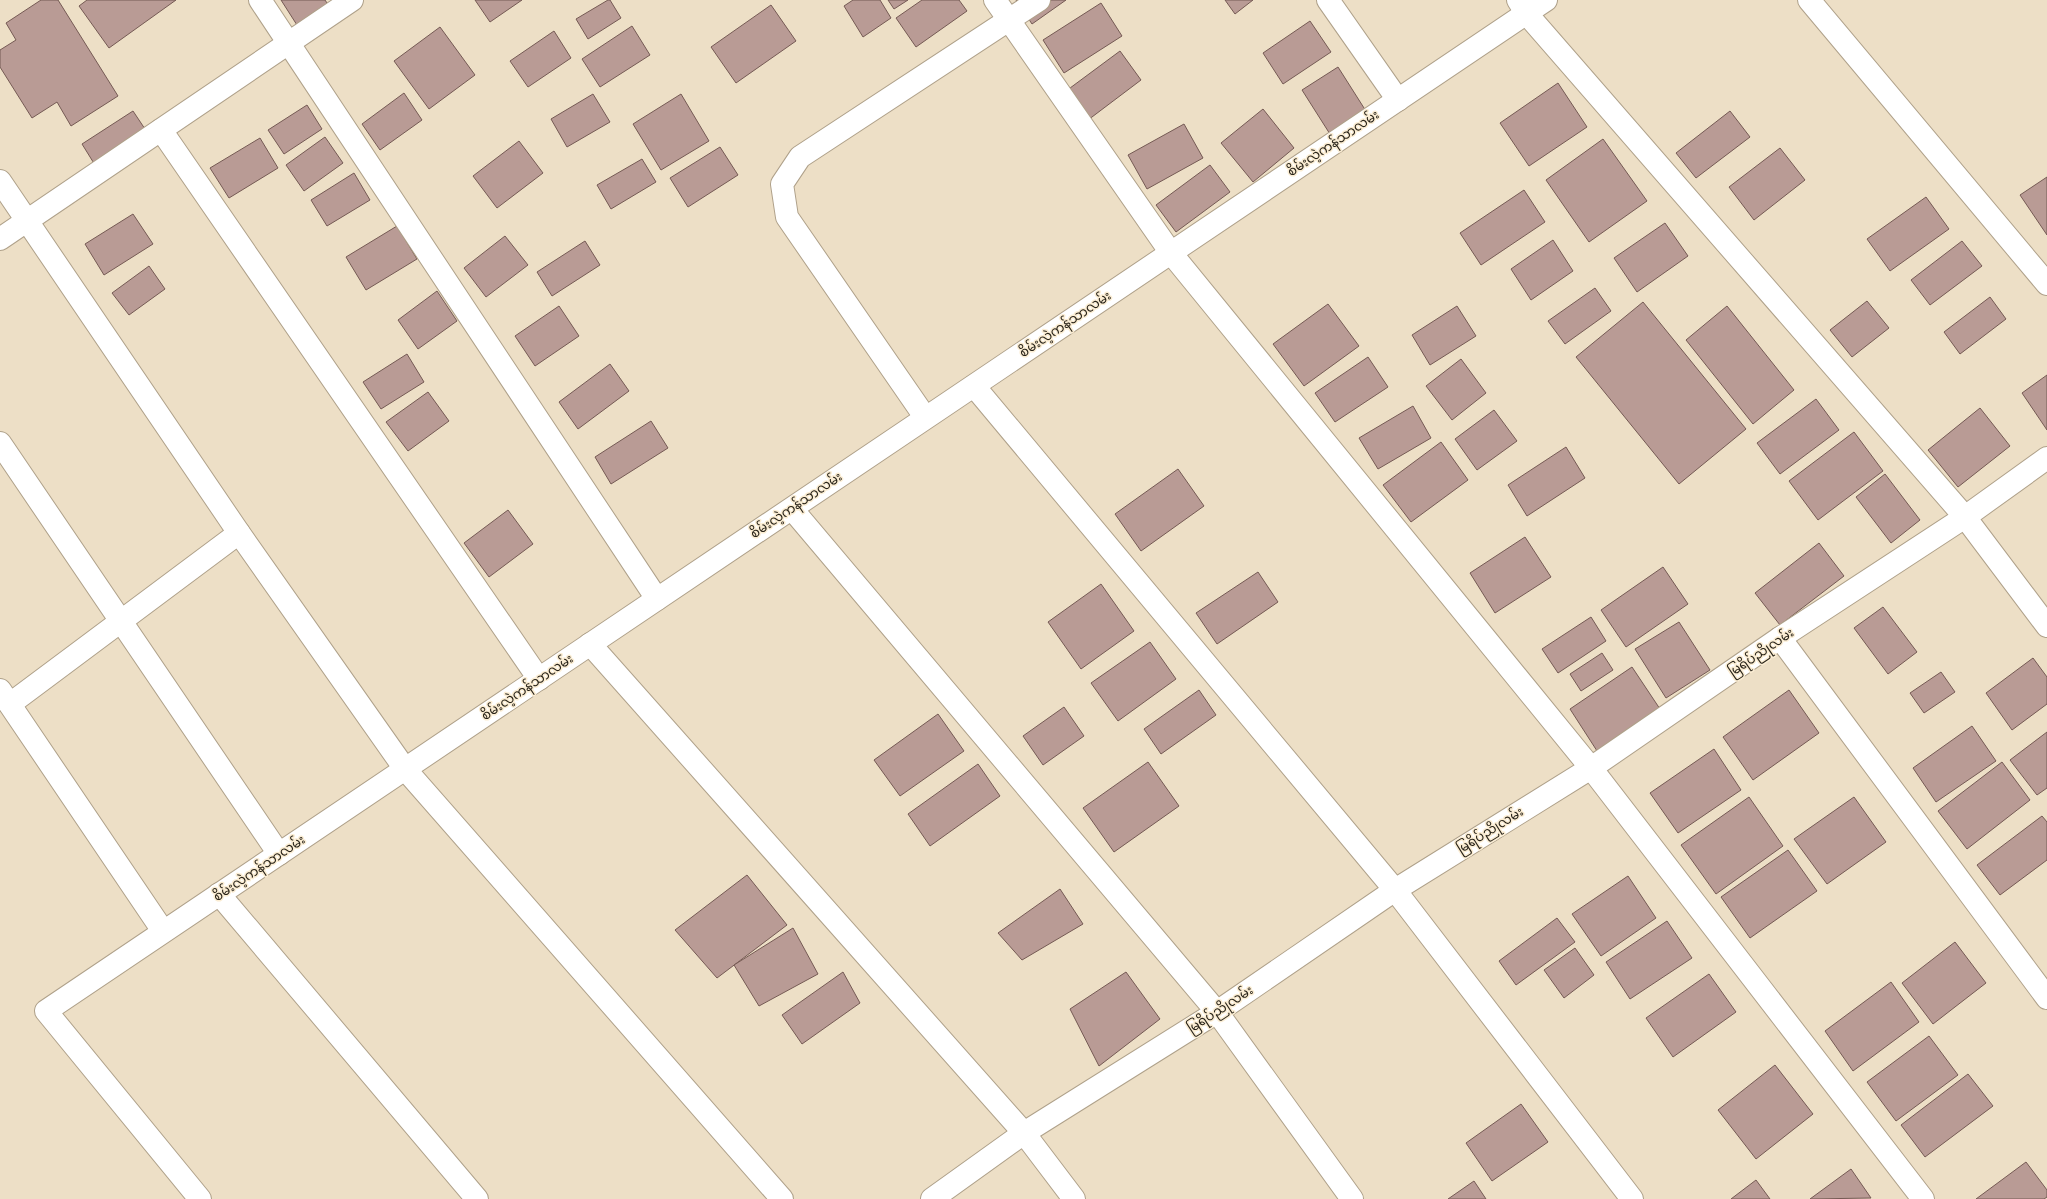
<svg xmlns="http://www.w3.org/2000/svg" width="2047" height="1199" viewBox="0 0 2047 1199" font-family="Roboto,'Noto Sans Myanmar',sans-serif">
	<rect width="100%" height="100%" fill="#eddfc6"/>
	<g fill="#b99b95" stroke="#755a54">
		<path d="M41,0H58L118,96L71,126L57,102L32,118L0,67V50L16,40L6,23Z"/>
		<path d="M87,0H176L109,48L79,6Z"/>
		<path d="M281,0H325L335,15L304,36Z"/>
		<path d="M475,0H522L490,22Z"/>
		<path d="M608,0H610L621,18L588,39L576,19Z"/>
		<path d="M853,0H880L891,18L863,37L844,6Z"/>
		<path d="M888,0H908L894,9Z"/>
		<path d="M922,0H959L967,11L916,47L896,18Z"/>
		<path d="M1016,0H1066L1032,24Z"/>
		<path d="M1225,0H1253L1235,14Z"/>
		<path d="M1101,3L1122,36L1064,73L1043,40Z"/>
		<path d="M771,5L796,41L736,83L711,47Z"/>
		<path d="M1310,21L1331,52L1283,84L1263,53Z"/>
		<path d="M632,26L650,55L600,87L582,59Z"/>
		<path d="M440,27L475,75L429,109L394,61Z"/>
		<path d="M554,31L571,58L528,87L510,61Z"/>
		<path d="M1120,51L1141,80L1088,120L1066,91Z"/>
		<path d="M1338,67L1371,119L1335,142L1302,90Z"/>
		<path d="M1558,83L1587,127L1529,166L1500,123Z"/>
		<path d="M404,93L422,120L380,150L362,124Z"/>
		<path d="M593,94L610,122L567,147L551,119Z"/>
		<path d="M681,94L709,141L661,170L633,124Z"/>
		<path d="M307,105L322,129L284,154L268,130Z"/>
		<path d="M1263,109L1294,148L1253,182L1221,143Z"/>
		<path d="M133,111L147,132L95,165L82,144Z"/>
		<path d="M1730,111L1750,137L1696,178L1676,153Z"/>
		<path d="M1184,124L1203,158L1147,189L1128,155Z"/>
		<path d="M325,137L343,163L304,191L286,165Z"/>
		<path d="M260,138L278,168L229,198L210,168Z"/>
		<path d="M1603,139L1647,201L1589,242L1546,180Z"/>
		<path d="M519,141L543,173L497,208L473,176Z"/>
		<path d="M720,147L738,175L688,207L670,178Z"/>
		<path d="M1780,148L1805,180L1754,220L1729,187Z"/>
		<path d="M642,159L656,182L611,209L597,185Z"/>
		<path d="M1210,165L1230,192L1176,232L1156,205Z"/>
		<path d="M354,173L370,200L327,226L311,200Z"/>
		<path d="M2047,177V235L2020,195Z"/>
		<path d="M1524,190L1545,222L1481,265L1460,233Z"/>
		<path d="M1926,197L1949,229L1890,271L1867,239Z"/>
		<path d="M133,214L153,244L104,275L85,244Z"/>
		<path d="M1665,223L1688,256L1637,292L1614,258Z"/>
		<path d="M397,226L417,259L366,290L346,257Z"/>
		<path d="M505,236L528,265L486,297L464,268Z"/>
		<path d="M1553,240L1573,271L1531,300L1511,269Z"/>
		<path d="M585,241L600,265L552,296L537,272Z"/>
		<path d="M1962,241L1982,266L1930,305L1911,280Z"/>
		<path d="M149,266L165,289L129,315L112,293Z"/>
		<path d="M1595,288L1611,311L1565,344L1548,321Z"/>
		<path d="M437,291L457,321L418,349L398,320Z"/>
		<path d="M1990,297L2006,319L1960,354L1944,332Z"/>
		<path d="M1867,301L1889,328L1852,357L1830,330Z"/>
		<path d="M1643,302L1746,429L1679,484L1576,357Z"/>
		<path d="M1328,304L1359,346L1304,386L1273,344Z"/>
		<path d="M559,306L579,336L535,366L515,336Z"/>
		<path d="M1457,306L1476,336L1430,365L1412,335Z"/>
		<path d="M1727,306L1794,390L1753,424L1686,340Z"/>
		<path d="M407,354L424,382L381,409L363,382Z"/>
		<path d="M1368,357L1388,387L1335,422L1315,393Z"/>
		<path d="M1461,359L1486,393L1452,420L1426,386Z"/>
		<path d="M610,364L629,391L578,429L559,402Z"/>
		<path d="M2047,375V430L2022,393Z"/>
		<path d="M428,392L449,421L408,451L386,422Z"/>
		<path d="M1816,399L1839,430L1780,474L1757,443Z"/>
		<path d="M1413,406L1431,438L1378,469L1359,438Z"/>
		<path d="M1980,408L2010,446L1958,487L1928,450Z"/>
		<path d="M1494,410L1517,441L1477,470L1455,439Z"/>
		<path d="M651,421L668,448L611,484L595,457Z"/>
		<path d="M1854,432L1883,471L1818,520L1789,481Z"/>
		<path d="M1441,442L1468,480L1411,522L1383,485Z"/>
		<path d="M1566,447L1585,478L1527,516L1508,485Z"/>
		<path d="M1178,469L1204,506L1141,551L1115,514Z"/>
		<path d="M1885,474L1920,520L1891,543L1856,497Z"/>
		<path d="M508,510L533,544L489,577L464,543Z"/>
		<path d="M1525,537L1551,577L1495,613L1470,573Z"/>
		<path d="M1819,543L1844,576L1780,625L1755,593Z"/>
		<path d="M1663,567L1688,604L1626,647L1601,610Z"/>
		<path d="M1258,572L1278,602L1217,644L1196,613Z"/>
		<path d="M1101,584L1134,631L1081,669L1048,622Z"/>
		<path d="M1883,607L1917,652L1888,674L1854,628Z"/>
		<path d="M1591,617L1606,641L1558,673L1542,649Z"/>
		<path d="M1679,622L1710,670L1666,698L1635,649Z"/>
		<path d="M1150,642L1176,679L1118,721L1091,683Z"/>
		<path d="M1602,653L1613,670L1581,691L1570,674Z"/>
		<path d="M2033,658L2047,677V704L2012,730L1986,693Z"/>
		<path d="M1632,667L1662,712L1599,754L1570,709Z"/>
		<path d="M1941,672L1955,692L1924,713L1910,693Z"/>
		<path d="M1199,690L1216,715L1161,754L1144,729Z"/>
		<path d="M1789,690L1819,733L1753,780L1723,737Z"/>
		<path d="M1064,707L1084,736L1043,765L1023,736Z"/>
		<path d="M938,714L964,751L900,796L874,760Z"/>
		<path d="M1972,726L1996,761L1936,802L1913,768Z"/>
		<path d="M2047,732V788L2037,795L2010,760Z"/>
		<path d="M1714,749L1741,790L1678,833L1650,793Z"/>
		<path d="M1148,762L1179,806L1114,852L1083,808Z"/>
		<path d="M2002,762L2030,800L1967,849L1938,811Z"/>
		<path d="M978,764L1000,796L930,846L908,814Z"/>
		<path d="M1749,797L1783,846L1716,894L1681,845Z"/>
		<path d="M1854,797L1886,842L1827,884L1794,839Z"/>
		<path d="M2042,816L2047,822V860L2000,895L1977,865Z"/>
		<path d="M1788,850L1817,891L1750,938L1721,897Z"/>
		<path d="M747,875L787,925L717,978L675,930Z"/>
		<path d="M1628,876L1656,918L1601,956L1572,914Z"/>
		<path d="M1060,889L1083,924L1022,960L998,933Z"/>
		<path d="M1557,918L1575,942L1516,985L1499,961Z"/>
		<path d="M1667,921L1692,958L1630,999L1606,962Z"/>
		<path d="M793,928L818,974L759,1006L734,965Z"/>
		<path d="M1955,942L1986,983L1933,1024L1902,983Z"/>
		<path d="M1575,948L1594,975L1564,998L1544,970Z"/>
		<path d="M843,972L860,1003L802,1044L782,1015Z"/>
		<path d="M1126,972L1160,1019L1099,1066L1070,1009Z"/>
		<path d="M1709,974L1736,1012L1673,1057L1646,1018Z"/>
		<path d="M1891,982L1919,1022L1853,1071L1825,1031Z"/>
		<path d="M1929,1036L1958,1075L1896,1121L1867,1082Z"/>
		<path d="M1775,1065L1813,1114L1756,1159L1718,1110Z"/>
		<path d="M1968,1074L1993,1106L1925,1157L1901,1125Z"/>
		<path d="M1521,1104L1548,1142L1492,1181L1466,1143Z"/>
		<path d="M2026,1162L2047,1190V1197L2044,1199H1976Z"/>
		<path d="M1851,1169L1871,1198L1810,1199Z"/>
		<path d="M1756,1180L1770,1199H1731Z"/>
		<path d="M1474,1181L1486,1199H1448Z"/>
	</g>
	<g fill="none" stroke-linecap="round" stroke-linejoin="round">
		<defs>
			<g id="street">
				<path d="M260,0L657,599"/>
				<path d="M995,0L1171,253L1591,768L1923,1199"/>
				<path d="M1328,0L1398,100"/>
				<path d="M1518,0L1526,13L1965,517L2047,626"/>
				<path d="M1809,0L2047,284"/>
				<path d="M161,130L539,679"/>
				<path d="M0,181L239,533L405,769L782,1199"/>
				<path d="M0,239L352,0"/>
				<path d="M974,386L1395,890L1632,1199"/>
				<path d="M925,417L787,217L782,184L800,157L1039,0"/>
				<path d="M0,443L279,854"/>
				<path d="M792,509L1217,1012L1352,1199"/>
				<path d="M1780,638L2047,998"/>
				<path d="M590,644L1024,1133L1074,1199"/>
				<path d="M0,690L163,931"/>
				<path d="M10,704L239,533"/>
				<path d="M219,894L477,1199"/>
				<path d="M200,1199L46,1011L1546,0"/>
				<path d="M932,1199L1024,1133L1217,1012L1395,890L1591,768L1780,638L1965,517L2047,458"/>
			</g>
		</defs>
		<use href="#street" stroke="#afa18a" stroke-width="24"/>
		<use href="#street" stroke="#fff" stroke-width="22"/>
	</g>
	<g text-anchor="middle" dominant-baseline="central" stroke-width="3" stroke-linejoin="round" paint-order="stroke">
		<g font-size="13" fill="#282319" stroke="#fbedd3">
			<text transform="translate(1333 143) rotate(-34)">စိမ်းလဲ့ကန်သာလမ်း</text>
			<text transform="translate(1065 324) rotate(-34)">စိမ်းလဲ့ကန်သာလမ်း</text>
			<text transform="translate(796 505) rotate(-34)">စိမ်းလဲ့ကန်သာလမ်း</text>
			<text transform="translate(1761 652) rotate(-34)">မြရိပ်ညိုလမ်း</text>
			<text transform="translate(527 687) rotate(-34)">စိမ်းလဲ့ကန်သာလမ်း</text>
			<text transform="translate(1490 830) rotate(-32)">မြရိပ်ညိုလမ်း</text>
			<text transform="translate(259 868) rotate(-34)">စိမ်းလဲ့ကန်သာလမ်း</text>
			<text transform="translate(1220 1009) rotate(-33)">မြရိပ်ညိုလမ်း</text>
		</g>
	</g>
</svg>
